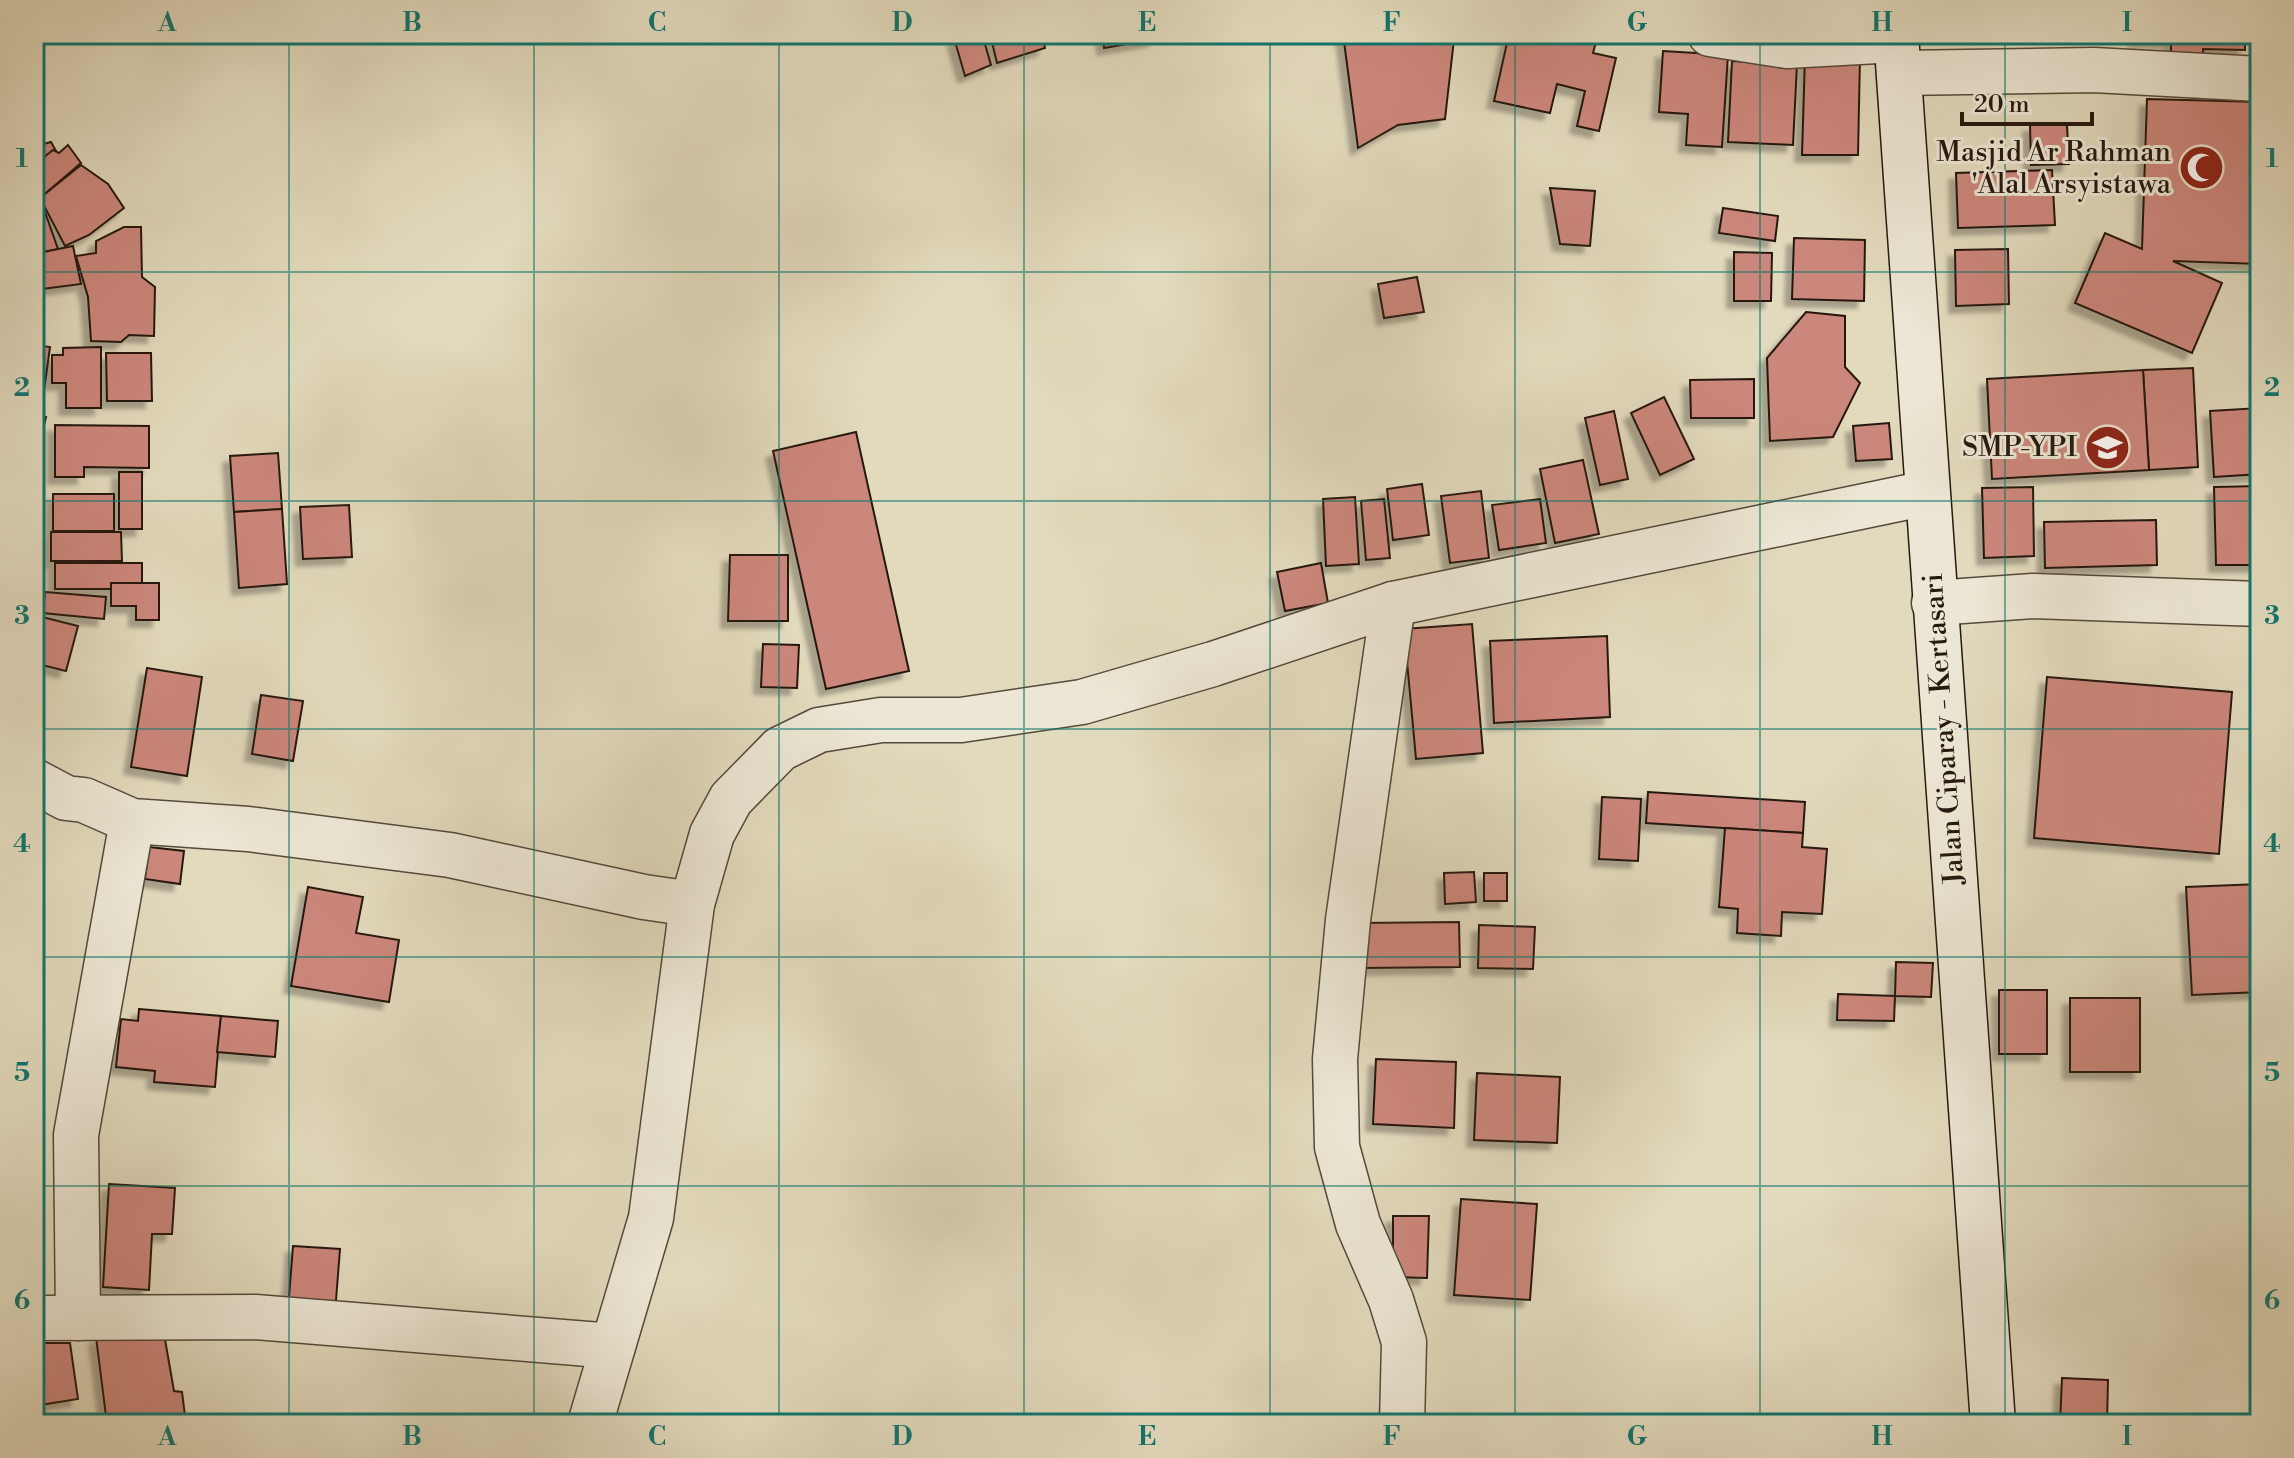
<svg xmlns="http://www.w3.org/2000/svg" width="2294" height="1458" viewBox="0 0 2294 1458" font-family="'Libre Bodoni',serif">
	<defs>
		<filter id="shadow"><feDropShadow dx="-7" dy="7" stdDeviation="2" flood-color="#0004"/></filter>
	</defs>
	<rect width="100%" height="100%" fill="#e2dabd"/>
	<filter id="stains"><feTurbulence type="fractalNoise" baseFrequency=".0025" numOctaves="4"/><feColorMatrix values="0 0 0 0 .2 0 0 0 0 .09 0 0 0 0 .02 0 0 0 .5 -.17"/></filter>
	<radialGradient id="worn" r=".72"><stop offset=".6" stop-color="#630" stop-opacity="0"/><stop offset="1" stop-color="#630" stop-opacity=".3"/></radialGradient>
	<g fill="#cc877b" stroke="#261911" stroke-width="2" filter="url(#shadow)">
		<path d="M966,34H982L991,65L965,76L954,38Z"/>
		<path d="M990,34H1042L1045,48L997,63Z"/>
		<path d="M1103,34H1156V39L1104,48Z"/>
		<path d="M1343,34H1418L1454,39L1445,119L1398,125L1358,148Z"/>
		<path d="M1509,34H1598L1593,53L1616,58L1599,131L1577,126L1585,91L1557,84L1550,113L1494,101Z"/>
		<path d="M2136,34H2245V50L2203,49V67L2171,66V41L2135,40Z"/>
		<path d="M1663,51L1728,55L1722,147L1686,145L1688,114L1659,112Z"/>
		<path d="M1805,56L1860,57L1858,155H1802Z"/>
		<path d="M1732,61L1797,64L1793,145L1728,142Z"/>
		<path d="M2147,99L2260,102V264L2173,261L2222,283L2192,353L2075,303L2105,233L2142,249Z"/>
		<path d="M2030,125H2067L2069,164L2031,165Z"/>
		<path d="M34,140L40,145L51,142L56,151L34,166Z"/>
		<path d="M68,145L81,163L40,198H35L34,165L53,150L59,153Z"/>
		<path d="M81,165L108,184L124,208L89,235L65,246L40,198Z"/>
		<path d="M2052,170L2055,225L1958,228L1956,173Z"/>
		<path d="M1550,188L1595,191L1590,246L1560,244Z"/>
		<path d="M34,196L40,198L58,249L34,254Z"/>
		<path d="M1723,208L1778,216L1775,241L1719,233Z"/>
		<path d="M124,227H141L142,277L155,287L154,336L129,335L121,342L91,341L88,297L76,256L96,253V241Z"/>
		<path d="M1794,238L1865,240L1864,301L1792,299Z"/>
		<path d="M73,246L81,284L34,290V254Z"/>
		<path d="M2008,249L2009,304L1956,306L1955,250Z"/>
		<path d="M1734,252L1772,253L1771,301H1734Z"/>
		<path d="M1417,277L1424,312L1384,318L1378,284Z"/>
		<path d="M1806,312L1845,316V367L1860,383L1833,437L1770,441L1767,358Z"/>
		<path d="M34,345L50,347L43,398L34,396Z"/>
		<path d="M101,347V408H66V383H52V355H63V348Z"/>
		<path d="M106,353H151L152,401H107Z"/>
		<path d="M2193,368L2198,467L2149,470L2143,370Z"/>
		<path d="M2143,370L2149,470L1992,479L1987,379Z"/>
		<path d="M1754,379V418H1691L1690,380Z"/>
		<path d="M1664,397L1694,459L1660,475L1631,413Z"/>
		<path d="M2260,408V474L2214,477L2210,411Z"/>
		<path d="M1614,411L1628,479L1600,485L1585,418Z"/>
		<path d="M34,414L46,417L38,449L34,448Z"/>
		<path d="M1889,423L1892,459L1856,461L1853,426Z"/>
		<path d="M55,425L149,426V468L84,467V477H55Z"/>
		<path d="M856,432L909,671L826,689L773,451Z"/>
		<path d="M278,453L282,509L234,512L230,456Z"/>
		<path d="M1583,460L1599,534L1555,543L1540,469Z"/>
		<rect x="119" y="472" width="23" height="57"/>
		<path d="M1422,484L1429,535L1393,540L1387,489Z"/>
		<path d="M2260,486V565H2216L2214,487Z"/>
		<path d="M2033,487L2034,556L1984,558L1982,488Z"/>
		<path d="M1481,491L1489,558L1450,563L1441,496Z"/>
		<rect x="53" y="494" width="61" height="37"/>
		<path d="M1355,497L1359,564L1326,566L1323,499Z"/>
		<path d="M1384,499L1390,558L1366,560L1361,501Z"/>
		<path d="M1540,499L1546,543L1499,550L1492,505Z"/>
		<path d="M349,505L352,557L303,559L300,507Z"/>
		<path d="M282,509L287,584L239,588L234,512Z"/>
		<path d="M2156,520L2157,565L2045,568L2044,522Z"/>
		<path d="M51,532H121L122,561H51Z"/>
		<path d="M34,540L41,542L42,564L34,577Z"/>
		<path d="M730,555H788V621H728Z"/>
		<path d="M55,563H142V583H111V589H55Z"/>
		<path d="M1321,563L1328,603L1285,611L1277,572Z"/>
		<path d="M111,583H159V620H136V606H111Z"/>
		<path d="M45,592L106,597L104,619L43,613Z"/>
		<path d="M34,615L78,626L66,671L34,663Z"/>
		<path d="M1472,624L1483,753L1416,759L1404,629Z"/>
		<path d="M1607,636L1610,717L1494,723L1490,641Z"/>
		<path d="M763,644L799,645L797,688L761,687Z"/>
		<path d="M147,668L202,677L187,776L131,767Z"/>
		<path d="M2047,677L2232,692L2219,854L2034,838Z"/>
		<path d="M261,695L303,701L293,761L252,754Z"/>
		<path d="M1648,792L1805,802L1803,833L1646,823Z"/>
		<path d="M1602,797L1641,799L1638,861L1599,859Z"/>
		<path d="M1725,828L1803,833L1802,847L1827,849L1822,914L1782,912L1781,936L1737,933L1738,909L1719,907Z"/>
		<path d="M149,847L184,851L180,884L145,879Z"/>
		<path d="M1474,872L1476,902L1445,904L1444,873Z"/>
		<rect x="1484" y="873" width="23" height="28"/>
		<path d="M2260,884V992L2192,995L2186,887Z"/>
		<path d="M308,887L363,897L356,933L399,940L389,1002L291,986Z"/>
		<path d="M1459,922L1460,967L1361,968V923Z"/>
		<path d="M1479,925L1535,927L1533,969L1478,968Z"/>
		<path d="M1896,962L1933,963L1931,997L1895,996Z"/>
		<rect x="1999" y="990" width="48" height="64"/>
		<path d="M1838,994L1895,996L1894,1021L1837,1020Z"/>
		<rect x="2070" y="998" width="70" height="74"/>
		<path d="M139,1009L221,1016L215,1087L154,1082L155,1071L116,1067L121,1019L138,1021Z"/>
		<path d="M221,1016L278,1021L275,1057L217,1052Z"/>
		<path d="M1376,1059L1456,1062L1454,1128L1373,1124Z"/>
		<path d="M1477,1073L1560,1077L1557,1143L1474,1140Z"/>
		<path d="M109,1184L175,1188L172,1234H152L149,1290L103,1287Z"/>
		<path d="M1461,1199L1537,1204L1530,1300L1454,1295Z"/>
		<path d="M1393,1216H1429L1427,1278L1393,1277Z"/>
		<path d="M293,1246L340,1249L335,1313L288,1310Z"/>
		<path d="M163,1328L174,1391L182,1392L186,1424H107L96,1337Z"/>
		<path d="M44,1343H70L78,1399L34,1406V1348Z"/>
		<path d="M2062,1378L2108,1380L2107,1424H2060Z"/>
	</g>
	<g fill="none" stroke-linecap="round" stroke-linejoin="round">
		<defs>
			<g id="street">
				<path d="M1710,34L1787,46L1896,40"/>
				<path d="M1899,73L2094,70L2260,79"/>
				<path d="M1934,603L2033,596L2260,604"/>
				<path d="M1393,604L1348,920L1335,1059L1337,1147L1358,1224L1391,1300L1404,1342L1402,1424"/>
				<path d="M34,781L66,798L84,800L132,821L248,829L450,855L644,897L692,904"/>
				<path d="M34,1318L255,1317L613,1346"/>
				<path d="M78,1318L76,1135L132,821"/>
				<path d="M590,1424L651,1218L692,904L712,834L731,799L780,749L819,730L881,720H961L1082,702L1213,664L1393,604L1927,493"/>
			</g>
			<path id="secondary" d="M1896,34L1993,1424"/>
		</defs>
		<use href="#street" stroke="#55493c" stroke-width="47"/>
		<use href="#secondary" stroke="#261911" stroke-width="47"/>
		<use href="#street" stroke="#ece7d4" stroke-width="44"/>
		<use href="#secondary" stroke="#ece7d4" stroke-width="44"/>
	</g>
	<path fill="none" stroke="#0f766e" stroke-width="2" stroke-opacity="0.55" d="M289,34V1424M534,34V1424M779,34V1424M1024,34V1424M1270,34V1424M1515,34V1424M1760,34V1424M2005,34V1424M34,272H2260M34,501H2260M34,729H2260M34,957H2260M34,1186H2260"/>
	<defs>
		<symbol id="mosque-disc" viewBox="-11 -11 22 22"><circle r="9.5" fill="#8f2418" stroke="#ece7d4"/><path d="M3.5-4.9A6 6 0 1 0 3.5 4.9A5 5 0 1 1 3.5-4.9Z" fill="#fff"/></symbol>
		<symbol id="school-disc" viewBox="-11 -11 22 22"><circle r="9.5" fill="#8f2418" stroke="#ece7d4"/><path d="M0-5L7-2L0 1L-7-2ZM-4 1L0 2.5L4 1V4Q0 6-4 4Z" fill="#fff"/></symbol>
	</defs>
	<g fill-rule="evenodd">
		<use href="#mosque-disc" x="2176" y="142" width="51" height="51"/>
		<use href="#school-disc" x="2082" y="422" width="51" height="51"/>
	</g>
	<g text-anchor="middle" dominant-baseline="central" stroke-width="6" stroke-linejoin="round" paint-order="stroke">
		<g font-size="28" fill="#261911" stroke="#ece7d4" text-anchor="end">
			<text x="2171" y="152">Masjid Ar Rahman<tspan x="2171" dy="32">'Alal Arsyistawa</tspan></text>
			<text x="2077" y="447">SMP-YPI</text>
		</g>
		<g font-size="28" fill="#261911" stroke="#ece7d4">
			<text transform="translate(1944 729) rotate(-94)">Jalan Ciparay - Kertasari</text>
		</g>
	</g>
	<rect width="2294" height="1458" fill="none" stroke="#e2dabd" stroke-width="88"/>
	<path d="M1962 112v12h130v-12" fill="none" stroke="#261911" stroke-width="4"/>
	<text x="1974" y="112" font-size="24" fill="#261911" stroke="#ece7d4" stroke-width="6" paint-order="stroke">20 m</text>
	<rect x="44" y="44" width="2206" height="1370" fill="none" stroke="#0f766e" stroke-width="3"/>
	<g font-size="26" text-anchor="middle" font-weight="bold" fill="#0f766e">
		<text x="167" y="31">A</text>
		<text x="412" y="31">B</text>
		<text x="657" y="31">C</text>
		<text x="902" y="31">D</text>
		<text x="1147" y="31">E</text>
		<text x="1392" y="31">F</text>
		<text x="1637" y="31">G</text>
		<text x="1882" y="31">H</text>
		<text x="2127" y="31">I</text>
		<text x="22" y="167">1</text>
		<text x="2272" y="167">1</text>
		<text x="22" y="396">2</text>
		<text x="2272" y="396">2</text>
		<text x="22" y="624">3</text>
		<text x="2272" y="624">3</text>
		<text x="22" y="852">4</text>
		<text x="2272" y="852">4</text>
		<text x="22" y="1081">5</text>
		<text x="2272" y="1081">5</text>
		<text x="22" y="1309">6</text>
		<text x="2272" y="1309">6</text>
		<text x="167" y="1445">A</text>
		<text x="412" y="1445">B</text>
		<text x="657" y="1445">C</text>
		<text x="902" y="1445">D</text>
		<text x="1147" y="1445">E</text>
		<text x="1392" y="1445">F</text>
		<text x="1637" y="1445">G</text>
		<text x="1882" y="1445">H</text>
		<text x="2127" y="1445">I</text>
	</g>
	<rect width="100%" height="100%" filter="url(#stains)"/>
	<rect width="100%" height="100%" fill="url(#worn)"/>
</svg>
